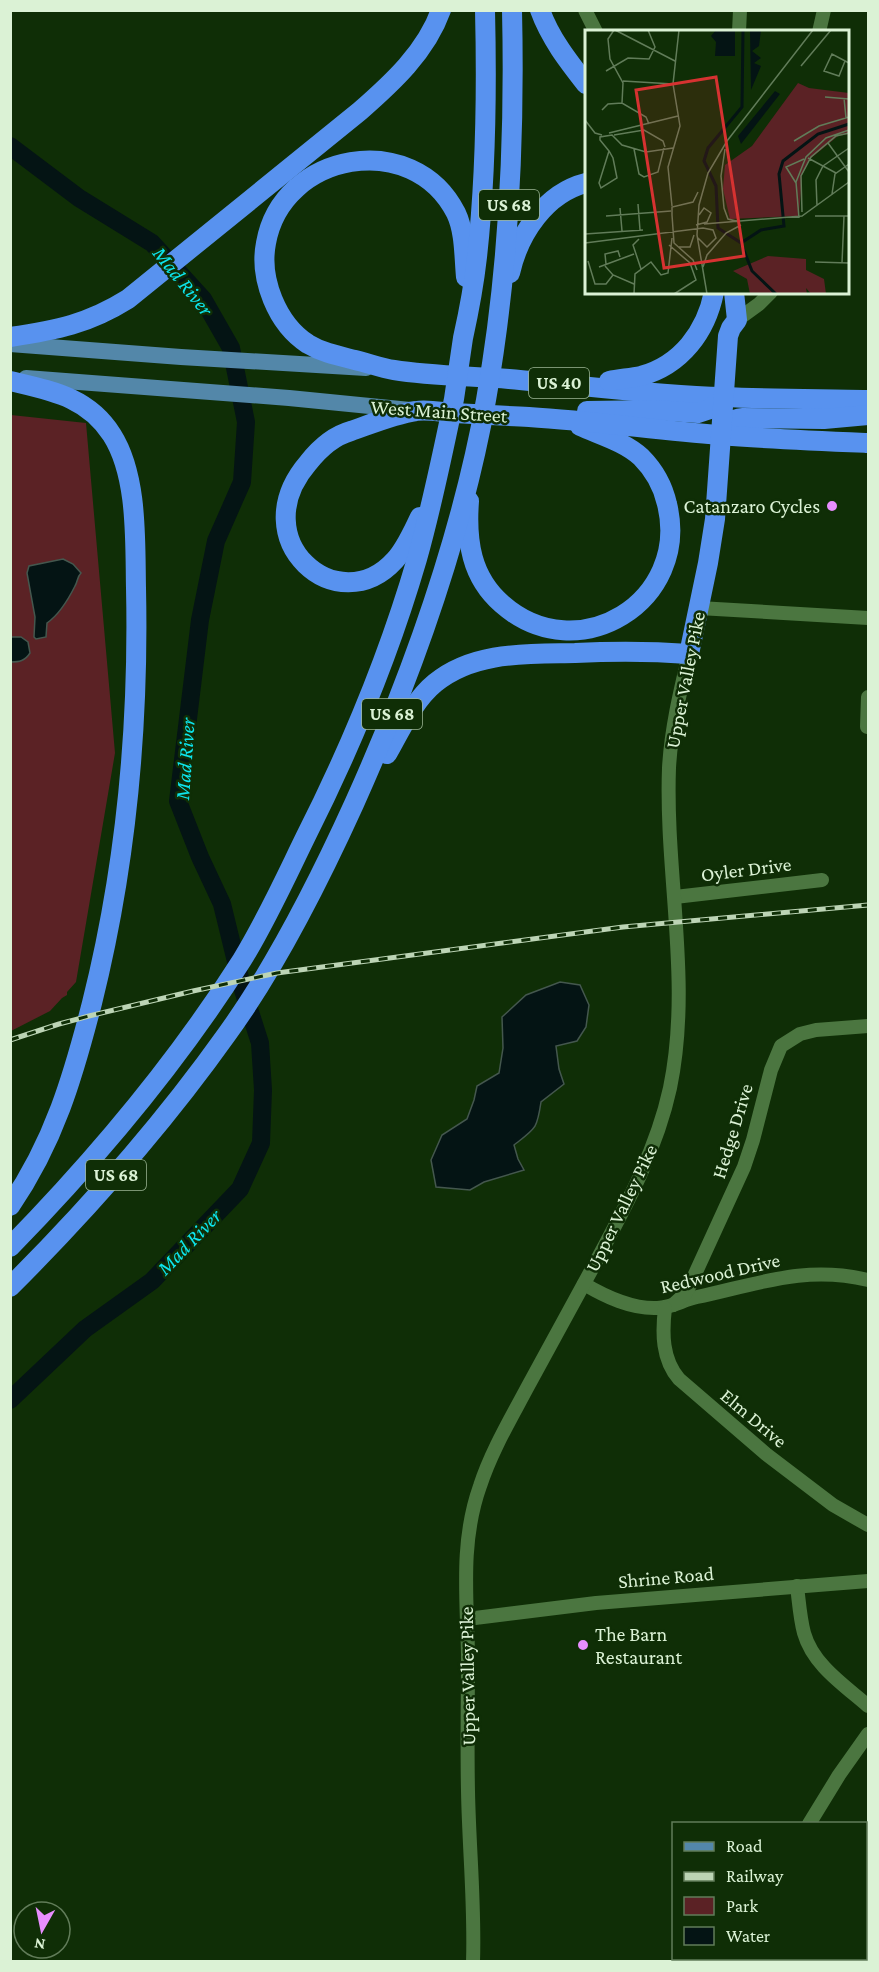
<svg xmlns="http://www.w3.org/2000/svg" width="879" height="1972" viewBox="0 0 879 1972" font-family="'Crimson Pro',serif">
	<rect width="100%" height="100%" fill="#0f2e06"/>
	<path fill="#5b2225" d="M11,415L86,423L115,753L76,982L67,992V995L62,998L50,1011L11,1031Z"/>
	<g fill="#041414" stroke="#44574e" stroke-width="1.5">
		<path d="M63,559L73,564L81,573C77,577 78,581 75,586C68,600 60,614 47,623L46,637L36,639L34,637L35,617L27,573L29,566Z"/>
		<path d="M11,637H21L28,642L30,653C25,661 19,662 11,662Z"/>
		<path d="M560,982L580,985L589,1005L586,1027L577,1041L556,1046L559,1069L564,1084L541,1102C537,1129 536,1128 514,1145L518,1159L524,1170L484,1182L470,1190L436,1187L431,1160L442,1135L467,1119L474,1100L477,1086L499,1073L503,1048L502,1017L526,995Z"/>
	</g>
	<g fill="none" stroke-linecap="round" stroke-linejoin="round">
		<path stroke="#041414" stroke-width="18" d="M10,146L79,198L152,243L203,299L231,348L246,422L242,482L216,541L200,620L178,801L200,857L222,904L243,990L260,1043L263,1090L261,1143L240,1189L152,1281L85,1329L10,1400"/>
		<g stroke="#4b7640" stroke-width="14">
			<path d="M585,10L596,32"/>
			<path d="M739,32L740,10"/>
			<path d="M819,32L824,10"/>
			<path d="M737,320L759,304L771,292"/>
			<path d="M699,608L868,618"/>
			<path d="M867,727L868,697"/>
			<path d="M675,897L822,880"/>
			<path d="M584,1284C606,1297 631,1309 657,1308C671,1308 683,1300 697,1297C758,1284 805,1265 868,1280"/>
			<path d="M673,1305L685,1294L690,1285L744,1167L753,1140L771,1070L781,1046L800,1034L816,1030L868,1026"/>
			<path d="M665,1308C662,1333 662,1359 679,1379L766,1454L833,1505L868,1525"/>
			<path d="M797,1586C799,1602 800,1618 804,1633C813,1665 844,1685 868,1706"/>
			<path d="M467,1619L596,1603L868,1581"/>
			<path d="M809,1824L839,1775L868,1734"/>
			<path d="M473,1962C475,1905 469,1848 468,1791C467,1746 468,1700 468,1655C467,1598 460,1542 480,1486C491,1452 510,1420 527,1388C551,1344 575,1300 599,1256C628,1202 657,1148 670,1088C692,982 665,875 669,768C671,730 680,692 689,654"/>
		</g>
		<g stroke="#5387a9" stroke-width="16">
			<path d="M10,344L181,357L366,368"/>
			<path d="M26,378L289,398L410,410"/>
		</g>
		<g stroke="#5892ef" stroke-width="20">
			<path d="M540,10C550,38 568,61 586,84"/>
			<path d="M510,273C519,233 546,193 586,183"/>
			<path d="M466,277C464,256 465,232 456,213C413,128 282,152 266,243C259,279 277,324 308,344C323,353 339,356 355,360C368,363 381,368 394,370C430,376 472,376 509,379C580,385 652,395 723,397C772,399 820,399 868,400"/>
			<path d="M10,337C57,330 88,324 128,299L360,111C392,83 426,52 441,10"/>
			<path d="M10,381C52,391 88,397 112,435C138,476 135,541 136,588C139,727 126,867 92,1003C73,1077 54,1142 10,1206"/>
			<path d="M609,381C619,379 631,378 641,376C681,365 706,332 714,292"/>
			<path d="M587,411L655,410L698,413L710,409L723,397"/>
			<path d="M720,435C726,425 731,419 743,418L824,419L868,415"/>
			<path d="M469,501C466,541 471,577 502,604C578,671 691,601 667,504C663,486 654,470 641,457C625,442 600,435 580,426"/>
			<path d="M420,517C413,531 406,548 395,560C338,623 242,540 308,463C319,449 333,436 351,431C371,424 395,414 416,411C427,409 441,412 452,413C478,414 503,416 529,417C593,421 656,430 719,435C769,439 819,441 868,443"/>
			<path d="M387,754C401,730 413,701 435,683C474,651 527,654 575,653C613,651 650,651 689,654L708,563L715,519L728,336L731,328L737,320L734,292"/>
			<path d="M10,1247C96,1159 176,1064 242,960C266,921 285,879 305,838C350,749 389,655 417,559C432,506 443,452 454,399C457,378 460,358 463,338C469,311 474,284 477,257C486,175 487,93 485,10"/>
			<path d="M10,1287C89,1208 163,1124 227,1034C277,965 319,881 354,804C412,675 461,539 486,400C509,271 515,141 512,10"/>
		</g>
		<defs>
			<path id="rail" d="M10,1040L59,1024L89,1016L193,991L277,973L623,927L868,905"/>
		</defs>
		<use href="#rail" stroke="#bcd4b5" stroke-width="5"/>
		<use href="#rail" stroke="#0f2e06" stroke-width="3" stroke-dasharray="9" stroke-linecap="butt"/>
	</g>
	<g fill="#e88eff" stroke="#0f2e06" stroke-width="2">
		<circle cx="832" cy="506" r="6"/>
		<circle cx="583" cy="1645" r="6"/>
	</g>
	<g text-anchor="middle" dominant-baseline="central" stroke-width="5" stroke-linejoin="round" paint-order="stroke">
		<g fill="#0f2e06" stroke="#9eb797" stroke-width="1.5">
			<rect x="479" y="190" width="60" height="30" rx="4.5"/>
			<rect x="529" y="368" width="60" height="30" rx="4.5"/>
			<rect x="362" y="699" width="60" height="30" rx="4.5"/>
			<rect x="86" y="1160" width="60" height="30" rx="4.5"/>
		</g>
		<g font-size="18" font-weight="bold" fill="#dbf2d5">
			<text x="509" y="205">US 68</text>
			<text x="559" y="383">US 40</text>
			<text x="392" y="714">US 68</text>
			<text x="116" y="1175">US 68</text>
		</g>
		<g font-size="20" fill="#dbf2d5" stroke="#0f2e06">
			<text transform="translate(439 411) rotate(4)">West Main Street</text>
			<text transform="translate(685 680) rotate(-79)">Upper Valley Pike</text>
			<text transform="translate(746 869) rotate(-7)">Oyler Drive</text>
			<text transform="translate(732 1131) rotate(-73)">Hedge Drive</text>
			<text transform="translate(621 1208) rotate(-64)">Upper Valley Pike</text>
			<text transform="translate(720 1273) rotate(-13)">Redwood Drive</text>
			<text transform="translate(754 1418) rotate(40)">Elm Drive</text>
			<text transform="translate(666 1577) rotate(-5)">Shrine Road</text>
			<text transform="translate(467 1676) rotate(-91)">Upper Valley Pike</text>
		</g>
		<g font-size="20" fill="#dbf2d5" stroke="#0f2e06" text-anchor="end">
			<text x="820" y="506">Catanzaro Cycles</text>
			<text x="595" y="1634" text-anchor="start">The Barn<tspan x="595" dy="23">Restaurant</tspan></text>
		</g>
		<g font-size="21" font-style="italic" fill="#0de5ed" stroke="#0f2e06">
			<text transform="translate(183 281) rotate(51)">Mad River</text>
			<text transform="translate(185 759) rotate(-86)">Mad River</text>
			<text transform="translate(189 1242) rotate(-46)">Mad River</text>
		</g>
	</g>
	<g transform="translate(585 30)">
		<rect width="264" height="264" fill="#0f2e06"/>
		<path d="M213,53L224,58L264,63V104L253,106L225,129L217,145L214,186L145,189L138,159L140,135L167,116ZM183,226L221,229V240L239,249L241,264H226L221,258L222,264H165L162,249L148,241Z" fill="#5b2225"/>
		<path d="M131,0H150V26H130L131,12L126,6ZM165,0H176L174,16L167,21L176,28L169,33L176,36L166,60ZM190,61L195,64L156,114L153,106Z" fill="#041414"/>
		<path fill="none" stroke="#041414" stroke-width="3" d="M158,0L157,77L123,118L119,131L131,156L133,198L156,213L167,241L191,264M156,213L176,200L199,196L194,144L198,131L233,104L264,94"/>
		<path fill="none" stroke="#617c59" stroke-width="1.5" d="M29,0L23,9L25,29L38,53L37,73M30,0L90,31M260,31L254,46L239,41L247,24L264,33M216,36L246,0M21,41L43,28L64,29L70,17L63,0M38,51L88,54M240,67L264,69M259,68L261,88M17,80L23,74L37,73L61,87L64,94M0,90L10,103L17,105M24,103L93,86M29,105L59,100L78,111L80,117M209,111L234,96L264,87M243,113L264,142M49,119L54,144L59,147L73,142L79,118M140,119L136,146L139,178L143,189L155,192M24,121L14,153L16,158L32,148L28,128L24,121L15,110V107L27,105L37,115L61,122L88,118M223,128L251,143M211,153L201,137L219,129M247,164L250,144L264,134M53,174L55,200M87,176L83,137L95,96L88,54L94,0M232,176L231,150L238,136L264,118M35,178L37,201M217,182L216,146L226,127L251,106L264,103M21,186L86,181M230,186H264M214,188L211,152L221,127L241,108L264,100M119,194L217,186L264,152M111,195L122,192L126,183L119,178L114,185M0,204L58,200M54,209L48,215L56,239M0,213L118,198L128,200L131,208L122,217L113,208M84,215L105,233L111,250L89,264M94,217H105L109,205M3,231L10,254H21L28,245M230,232L264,233M257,233L259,186M21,234L20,224L33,221L35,227M20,236L28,245L49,254M14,237L49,224M118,237L122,225L141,203L156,195M112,240L108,230L89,213L87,185V177L108,172L113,162M49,264L50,244L66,232L76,245L83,243L87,208M122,264L112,205L114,175L123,143L142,111L228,0"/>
		<path fill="#d63231" fill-opacity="0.15" stroke="#d63231" stroke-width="3" d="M131,47L159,226L79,238L51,60Z"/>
		<rect width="264" height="264" fill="none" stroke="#dbf2d5" stroke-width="3"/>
	</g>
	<rect width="879" height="1972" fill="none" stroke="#dbf2d5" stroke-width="24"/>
	<rect x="672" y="1822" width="195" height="138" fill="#0f2e06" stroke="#617c59" stroke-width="1.5"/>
	<rect x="684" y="1842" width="30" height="9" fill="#5387a9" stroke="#617c59" stroke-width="1.5"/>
	<text x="726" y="1852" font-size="18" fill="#dbf2d5">Road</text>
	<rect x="684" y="1872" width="30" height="9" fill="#bcd4b5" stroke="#617c59" stroke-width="1.5"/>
	<text x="726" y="1882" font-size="18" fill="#dbf2d5">Railway</text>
	<rect x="684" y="1897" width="30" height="18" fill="#5b2225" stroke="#617c59" stroke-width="1.5"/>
	<text x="726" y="1912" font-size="18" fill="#dbf2d5">Park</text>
	<rect x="684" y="1927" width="30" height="18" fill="#041414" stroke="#617c59" stroke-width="1.5"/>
	<text x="726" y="1942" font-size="18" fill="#dbf2d5">Water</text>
	<g transform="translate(42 1930) rotate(189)"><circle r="28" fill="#0f2e06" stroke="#617c59" stroke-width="1.5"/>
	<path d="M0-4.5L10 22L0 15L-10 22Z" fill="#e88eff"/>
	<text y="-9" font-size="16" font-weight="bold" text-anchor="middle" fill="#dbf2d5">N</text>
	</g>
</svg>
